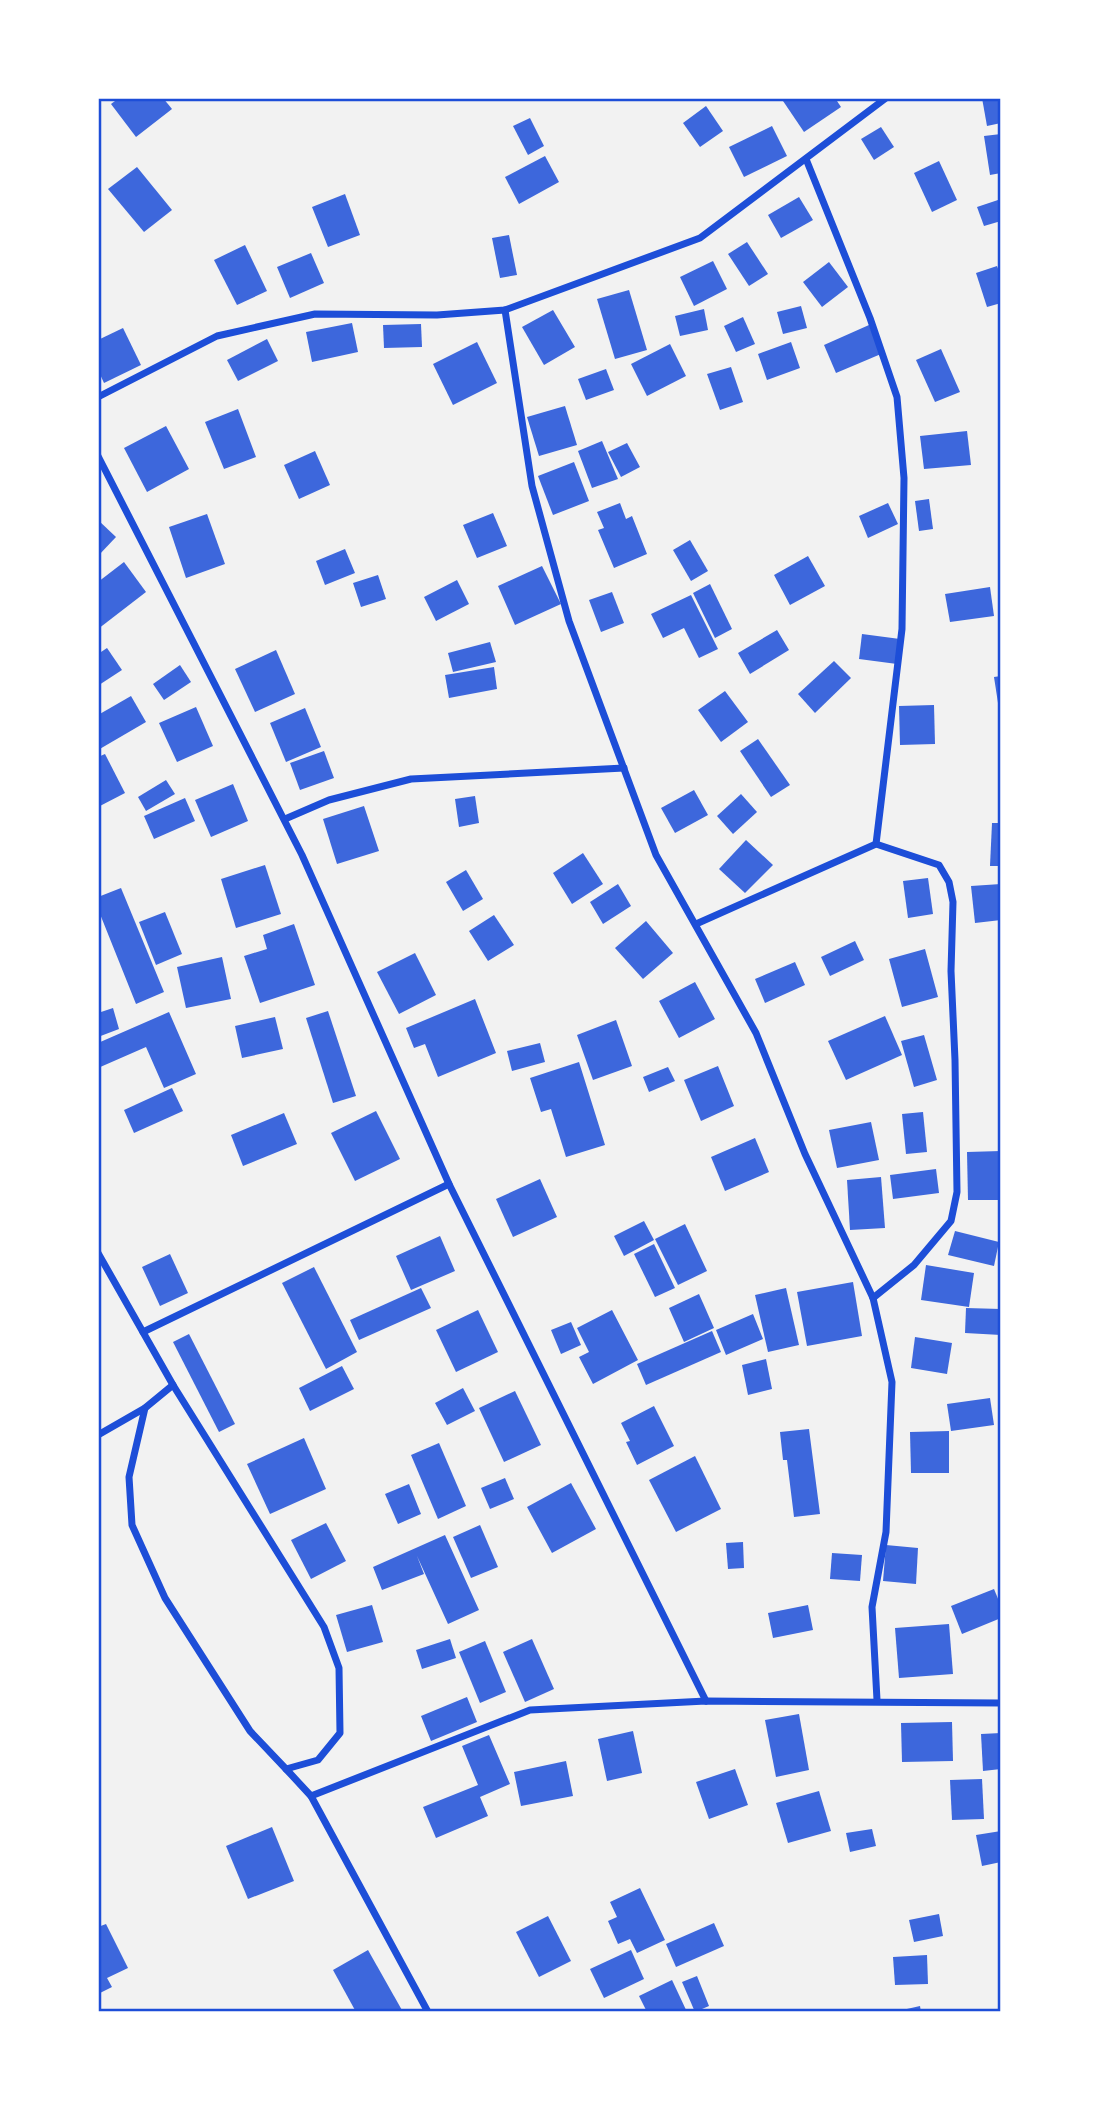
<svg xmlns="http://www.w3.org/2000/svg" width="1099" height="2110" viewBox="0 0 1099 2110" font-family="Merriweather,serif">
	<rect width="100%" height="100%" fill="#f2f2f2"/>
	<g fill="#3d67dc">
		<path d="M119,98H163L172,109L136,137L111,104Z"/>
		<path d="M781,98H835L841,107L804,132Z"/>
		<path d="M982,98H1001V123L987,126Z"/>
		<path d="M706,106L723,131L700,147L683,123Z"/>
		<path d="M530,118L544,146L528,155L513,126Z"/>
		<path d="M772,126L787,156L744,177L729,147Z"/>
		<path d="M881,127L894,147L874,160L861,139Z"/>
		<path d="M1001,134V173L990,175L984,136Z"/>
		<path d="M545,156L559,182L519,204L505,177Z"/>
		<path d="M939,161L957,200L932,212L914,173Z"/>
		<path d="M137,167L172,210L144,232L108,189Z"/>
		<path d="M345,194L360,235L328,247L312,207Z"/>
		<path d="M799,197L813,220L781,238L768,215Z"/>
		<path d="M1001,199V221L984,226L977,207Z"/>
		<path d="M509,235L517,275L500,278L492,238Z"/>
		<path d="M747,242L768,274L749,286L728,254Z"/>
		<path d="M245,245L267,291L237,305L214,260Z"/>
		<path d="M311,253L324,283L290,298L277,267Z"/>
		<path d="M713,261L727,289L694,306L680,277Z"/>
		<path d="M829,262L848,287L822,307L803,282Z"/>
		<path d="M997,266L1001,277V303L987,307L976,273Z"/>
		<path d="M629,290L647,350L615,359L597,299Z"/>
		<path d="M801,306L807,328L783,334L777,312Z"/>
		<path d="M704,309L708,330L680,336L675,316Z"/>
		<path d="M553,310L575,347L544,365L522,327Z"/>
		<path d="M743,317L755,344L736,352L724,326Z"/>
		<path d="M352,323L358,352L312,362L306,332Z"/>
		<path d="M421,324L422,347L384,348L383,325Z"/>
		<path d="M869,325L881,354L836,373L824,345Z"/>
		<path d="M123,328L141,365L104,383L98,370V340Z"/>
		<path d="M267,339L278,361L238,381L227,360Z"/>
		<path d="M477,342L497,383L453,405L433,364Z"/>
		<path d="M791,342L800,368L767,380L758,354Z"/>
		<path d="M670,344L686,376L647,396L631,364Z"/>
		<path d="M941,349L960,392L935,402L916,360Z"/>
		<path d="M731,367L743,402L720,410L707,374Z"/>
		<path d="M606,369L614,390L586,400L578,379Z"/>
		<path d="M565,406L577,445L539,456L527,417Z"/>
		<path d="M238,409L256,457L224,469L205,422Z"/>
		<path d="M166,426L189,469L147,492L124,448Z"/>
		<path d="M967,431L971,465L924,469L920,436Z"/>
		<path d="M602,441L618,479L592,488L578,451Z"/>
		<path d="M627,443L640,467L621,477L608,452Z"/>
		<path d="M315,451L330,485L299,499L284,465Z"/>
		<path d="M574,462L589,501L553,515L538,476Z"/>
		<path d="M929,499L933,529L919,531L915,501Z"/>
		<path d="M620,503L626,519L632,516L647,554L614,568L598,530L604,528L597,512Z"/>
		<path d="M888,503L898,524L868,538L859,516Z"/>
		<path d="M493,513L507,546L477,558L463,525Z"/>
		<path d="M207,514L225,564L186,578L169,527Z"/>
		<path d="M98,520L116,537L98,556Z"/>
		<path d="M690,540L708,571L691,581L673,550Z"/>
		<path d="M345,549L355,573L325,585L316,561Z"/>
		<path d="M808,556L825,586L790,605L774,575Z"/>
		<path d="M124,562L146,592L98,629V582Z"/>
		<path d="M542,566L561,604L515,625L498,586Z"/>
		<path d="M378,575L386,599L361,607L353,583Z"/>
		<path d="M457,580L469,604L436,621L424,597Z"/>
		<path d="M710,584L732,629L715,638L693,593Z"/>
		<path d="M990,587L994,616L950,622L945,594Z"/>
		<path d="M612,592L624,623L601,632L589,600Z"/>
		<path d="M691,595L718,649L699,658L684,628L663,638L651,614Z"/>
		<path d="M777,630L789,650L750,674L738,653Z"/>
		<path d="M862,634L900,639L897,664L859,659Z"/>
		<path d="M490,642L496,662L453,672L448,653Z"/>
		<path d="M107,648L122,670L99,685L98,654Z"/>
		<path d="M276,650L295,694L255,712L235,669Z"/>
		<path d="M834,661L851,678L815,713L798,694Z"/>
		<path d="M180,665L191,682L164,700L153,684Z"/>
		<path d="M494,667L497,689L449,698L445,675Z"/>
		<path d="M1001,676V703H998L994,677Z"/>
		<path d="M725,691L748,722L721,742L698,710Z"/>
		<path d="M131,696L146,722L98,750V715Z"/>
		<path d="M934,705L935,744L900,745L899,706Z"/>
		<path d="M196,707L213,746L177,762L159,723Z"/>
		<path d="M305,708L321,747L286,762L270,723Z"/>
		<path d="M758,739L790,785L771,797L740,751Z"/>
		<path d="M324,751L334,778L300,790L290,763Z"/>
		<path d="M105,754L125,793L98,807V757Z"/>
		<path d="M166,780L175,794L146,811L138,797Z"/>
		<path d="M233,784L248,821L211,837L195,800Z"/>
		<path d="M694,790L708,815L675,833L661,808Z"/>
		<path d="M741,794L757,812L733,834L717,816Z"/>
		<path d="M475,796L479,823L459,827L455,799Z"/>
		<path d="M185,798L195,821L154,839L144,816Z"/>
		<path d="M364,806L379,851L337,864L323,819Z"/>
		<path d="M992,823H1001V866H990Z"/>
		<path d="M746,840L773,865L745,893L719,869Z"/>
		<path d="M583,853L603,884L572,904L553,873Z"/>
		<path d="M265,865L281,914L236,928L221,879Z"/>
		<path d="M466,870L483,899L463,911L446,882Z"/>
		<path d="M928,878L933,914L908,918L903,881Z"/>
		<path d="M618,884L631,906L603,924L590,902Z"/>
		<path d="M1001,884V920L975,923L971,886Z"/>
		<path d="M121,888L164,992L136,1004L98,909V897Z"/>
		<path d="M165,912L182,954L156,965L139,922Z"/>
		<path d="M494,915L514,945L488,961L469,931Z"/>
		<path d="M646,921L673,953L643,979L615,948Z"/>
		<path d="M294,924L315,985L260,1003L244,956L267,949L263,935Z"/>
		<path d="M855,941L864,960L830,976L821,957Z"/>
		<path d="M925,949L938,997L902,1007L889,959Z"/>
		<path d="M415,953L436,995L399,1014L377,972Z"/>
		<path d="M222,957L231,999L186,1008L177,967Z"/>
		<path d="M795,962L805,985L765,1003L755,979Z"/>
		<path d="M695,982L715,1019L679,1038L659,1001Z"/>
		<path d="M475,999L496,1053L438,1077L425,1044L414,1048L406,1028Z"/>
		<path d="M113,1008L119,1029L98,1037V1013Z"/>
		<path d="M328,1011L356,1096L333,1103L306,1018Z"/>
		<path d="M169,1012L196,1074L164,1088L146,1047L98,1068V1043Z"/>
		<path d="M885,1016L902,1055L846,1080L828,1041Z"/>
		<path d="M275,1017L283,1049L242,1058L235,1026Z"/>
		<path d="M616,1020L632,1066L593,1080L577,1035Z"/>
		<path d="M924,1035L937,1080L914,1087L901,1041Z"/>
		<path d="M540,1043L545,1062L512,1071L507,1051Z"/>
		<path d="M579,1062L605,1145L566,1157L551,1109L541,1112L530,1078Z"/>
		<path d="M718,1066L734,1106L701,1121L684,1080Z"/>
		<path d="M668,1067L675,1081L649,1092L643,1077Z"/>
		<path d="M172,1088L183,1111L134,1133L124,1110Z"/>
		<path d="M376,1111L400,1159L355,1181L331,1133Z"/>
		<path d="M923,1112L927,1152L906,1154L902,1114Z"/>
		<path d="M284,1113L297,1144L243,1166L231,1135Z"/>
		<path d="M871,1122L879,1160L837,1168L829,1130Z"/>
		<path d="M755,1138L769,1172L725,1191L711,1157Z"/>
		<path d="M1001,1151V1200H968L967,1152Z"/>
		<path d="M936,1169L939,1193L893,1199L890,1175Z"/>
		<path d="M881,1177L885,1228L850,1230L847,1180Z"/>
		<path d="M540,1179L557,1217L513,1237L496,1199Z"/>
		<path d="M644,1221L654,1240L624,1256L614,1236Z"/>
		<path d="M685,1224L707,1271L678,1285L655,1239Z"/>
		<path d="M955,1231L999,1242L994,1266L948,1255Z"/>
		<path d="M440,1236L455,1271L411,1290L396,1256Z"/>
		<path d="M654,1244L675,1288L655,1297L634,1254Z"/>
		<path d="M170,1254L188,1293L160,1306L142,1267Z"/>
		<path d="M926,1265L974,1273L969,1307L921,1300Z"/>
		<path d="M314,1267L357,1352L326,1369L282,1283Z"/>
		<path d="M853,1282L862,1336L807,1346L797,1292Z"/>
		<path d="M421,1288L431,1308L359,1340L350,1320Z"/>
		<path d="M786,1288L799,1345L768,1352L755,1295Z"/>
		<path d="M699,1294L714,1328L684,1342L669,1308Z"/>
		<path d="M966,1308L1001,1309V1335L965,1333Z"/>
		<path d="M478,1310L498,1352L456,1372L436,1330Z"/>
		<path d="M612,1310L638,1360L593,1384L579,1357L589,1352L577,1328Z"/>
		<path d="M753,1314L763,1339L726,1355L716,1330Z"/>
		<path d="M571,1322L581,1345L561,1354L551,1330Z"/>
		<path d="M712,1331L721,1352L646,1385L637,1364Z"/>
		<path d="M189,1334L235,1424L219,1432L173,1342Z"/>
		<path d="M915,1337L952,1343L947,1374L911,1368Z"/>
		<path d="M766,1359L772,1389L748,1395L742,1365Z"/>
		<path d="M342,1366L354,1389L310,1411L299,1388Z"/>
		<path d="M463,1388L475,1411L447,1425L435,1403Z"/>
		<path d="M515,1391L541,1445L504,1462L479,1408Z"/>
		<path d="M990,1398L994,1425L951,1431L947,1404Z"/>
		<path d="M654,1406L674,1446L637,1465L626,1442L630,1441L621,1423Z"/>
		<path d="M809,1429L820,1514L794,1517L787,1460H783L780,1432Z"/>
		<path d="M949,1431V1473H911L910,1432Z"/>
		<path d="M304,1438L326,1489L270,1514L247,1464Z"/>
		<path d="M439,1443L466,1506L438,1519L411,1455Z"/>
		<path d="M695,1456L721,1509L676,1532L649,1480Z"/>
		<path d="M505,1478L514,1499L490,1509L481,1488Z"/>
		<path d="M571,1483L596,1529L552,1553L527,1507Z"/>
		<path d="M409,1484L421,1514L398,1524L385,1494Z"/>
		<path d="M326,1523L346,1561L311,1579L291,1540Z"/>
		<path d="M480,1525L498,1567L471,1578L453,1537Z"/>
		<path d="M445,1535L479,1610L448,1624L417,1556L424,1574L382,1590L373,1567Z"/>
		<path d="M743,1542L744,1568L728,1569L726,1543Z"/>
		<path d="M886,1545L918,1548L916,1584L883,1581Z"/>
		<path d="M832,1553L862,1555L860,1581L830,1579Z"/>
		<path d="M994,1589L1001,1606V1618L962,1634L951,1606Z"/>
		<path d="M372,1605L383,1642L347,1652L336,1615Z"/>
		<path d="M808,1605L813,1630L773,1638L768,1613Z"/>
		<path d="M949,1624L953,1674L899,1678L895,1628Z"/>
		<path d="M450,1639L456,1658L422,1669L416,1650Z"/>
		<path d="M532,1639L554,1689L525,1702L503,1652Z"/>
		<path d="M485,1641L506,1692L480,1703L459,1652Z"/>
		<path d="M467,1697L477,1722L431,1741L421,1716Z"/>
		<path d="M799,1714L809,1770L776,1777L765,1720Z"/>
		<path d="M952,1722L953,1761L902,1762L901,1723Z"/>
		<path d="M633,1731L642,1773L607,1781L598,1739Z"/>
		<path d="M1001,1733V1769L983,1771L981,1734Z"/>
		<path d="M489,1735L510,1784L480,1797L488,1816L436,1838L423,1807L478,1785L462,1746Z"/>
		<path d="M566,1761L573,1796L521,1806L514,1772Z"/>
		<path d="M735,1769L748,1805L709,1819L696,1782Z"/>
		<path d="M982,1779L984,1819L952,1820L950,1780Z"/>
		<path d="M819,1791L831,1831L788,1843L776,1803Z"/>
		<path d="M272,1827L294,1881L248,1899L226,1846Z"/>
		<path d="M872,1829L876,1846L850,1852L846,1833Z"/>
		<path d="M1001,1831V1862L982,1866L976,1835Z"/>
		<path d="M640,1888L665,1940L637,1953L630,1939L618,1944L608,1921L617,1917L610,1902Z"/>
		<path d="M939,1914L943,1936L914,1942L909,1920Z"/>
		<path d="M548,1916L571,1961L539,1977L516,1932Z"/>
		<path d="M714,1923L724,1946L676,1967L666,1944Z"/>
		<path d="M106,1924L128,1968L107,1978L112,1987L98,1994V1927Z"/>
		<path d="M368,1950L403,2012H356L333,1970Z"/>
		<path d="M631,1950L644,1979L604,1998L590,1969Z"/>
		<path d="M927,1955L928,1984L895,1985L893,1957Z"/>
		<path d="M697,1976L709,2006L695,2012L682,1982Z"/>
		<path d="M672,1980L687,2012H647L639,1996Z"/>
		<path d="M920,2006L921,2012H898V2011Z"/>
	</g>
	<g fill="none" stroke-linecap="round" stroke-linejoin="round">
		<g stroke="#1d4ed8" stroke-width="7">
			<path d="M806,159L870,318L897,397L904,478L902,629L876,844"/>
			<path d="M505,310L532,486L569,621L656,855L756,1033L805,1154L873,1298L892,1382L886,1532L872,1607L877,1700"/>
			<path d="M98,397L217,336L315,314L437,315L505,310L700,238L886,98"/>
			<path d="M98,456L302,855L449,1184L706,1701"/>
			<path d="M285,819L329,800L411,779L624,768"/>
			<path d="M696,924L876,844L939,865L949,882L953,902L951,971L955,1060L957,1192L951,1221L914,1265L873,1298"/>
			<path d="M98,1253L173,1385L324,1627L339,1668L340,1733L318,1760L286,1769L311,1796L428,2012"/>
			<path d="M143,1332L449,1184"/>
			<path d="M145,1408L129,1477L132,1525L165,1598L250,1731L286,1769"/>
			<path d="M98,1435L145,1408L173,1385"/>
			<path d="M311,1796L530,1710L706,1701L1001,1703"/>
		</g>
	</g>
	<rect width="1099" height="2110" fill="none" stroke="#ffffff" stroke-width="200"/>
	<rect x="100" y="100" width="899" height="1910" fill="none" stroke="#1d4ed8" stroke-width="2.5"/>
</svg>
